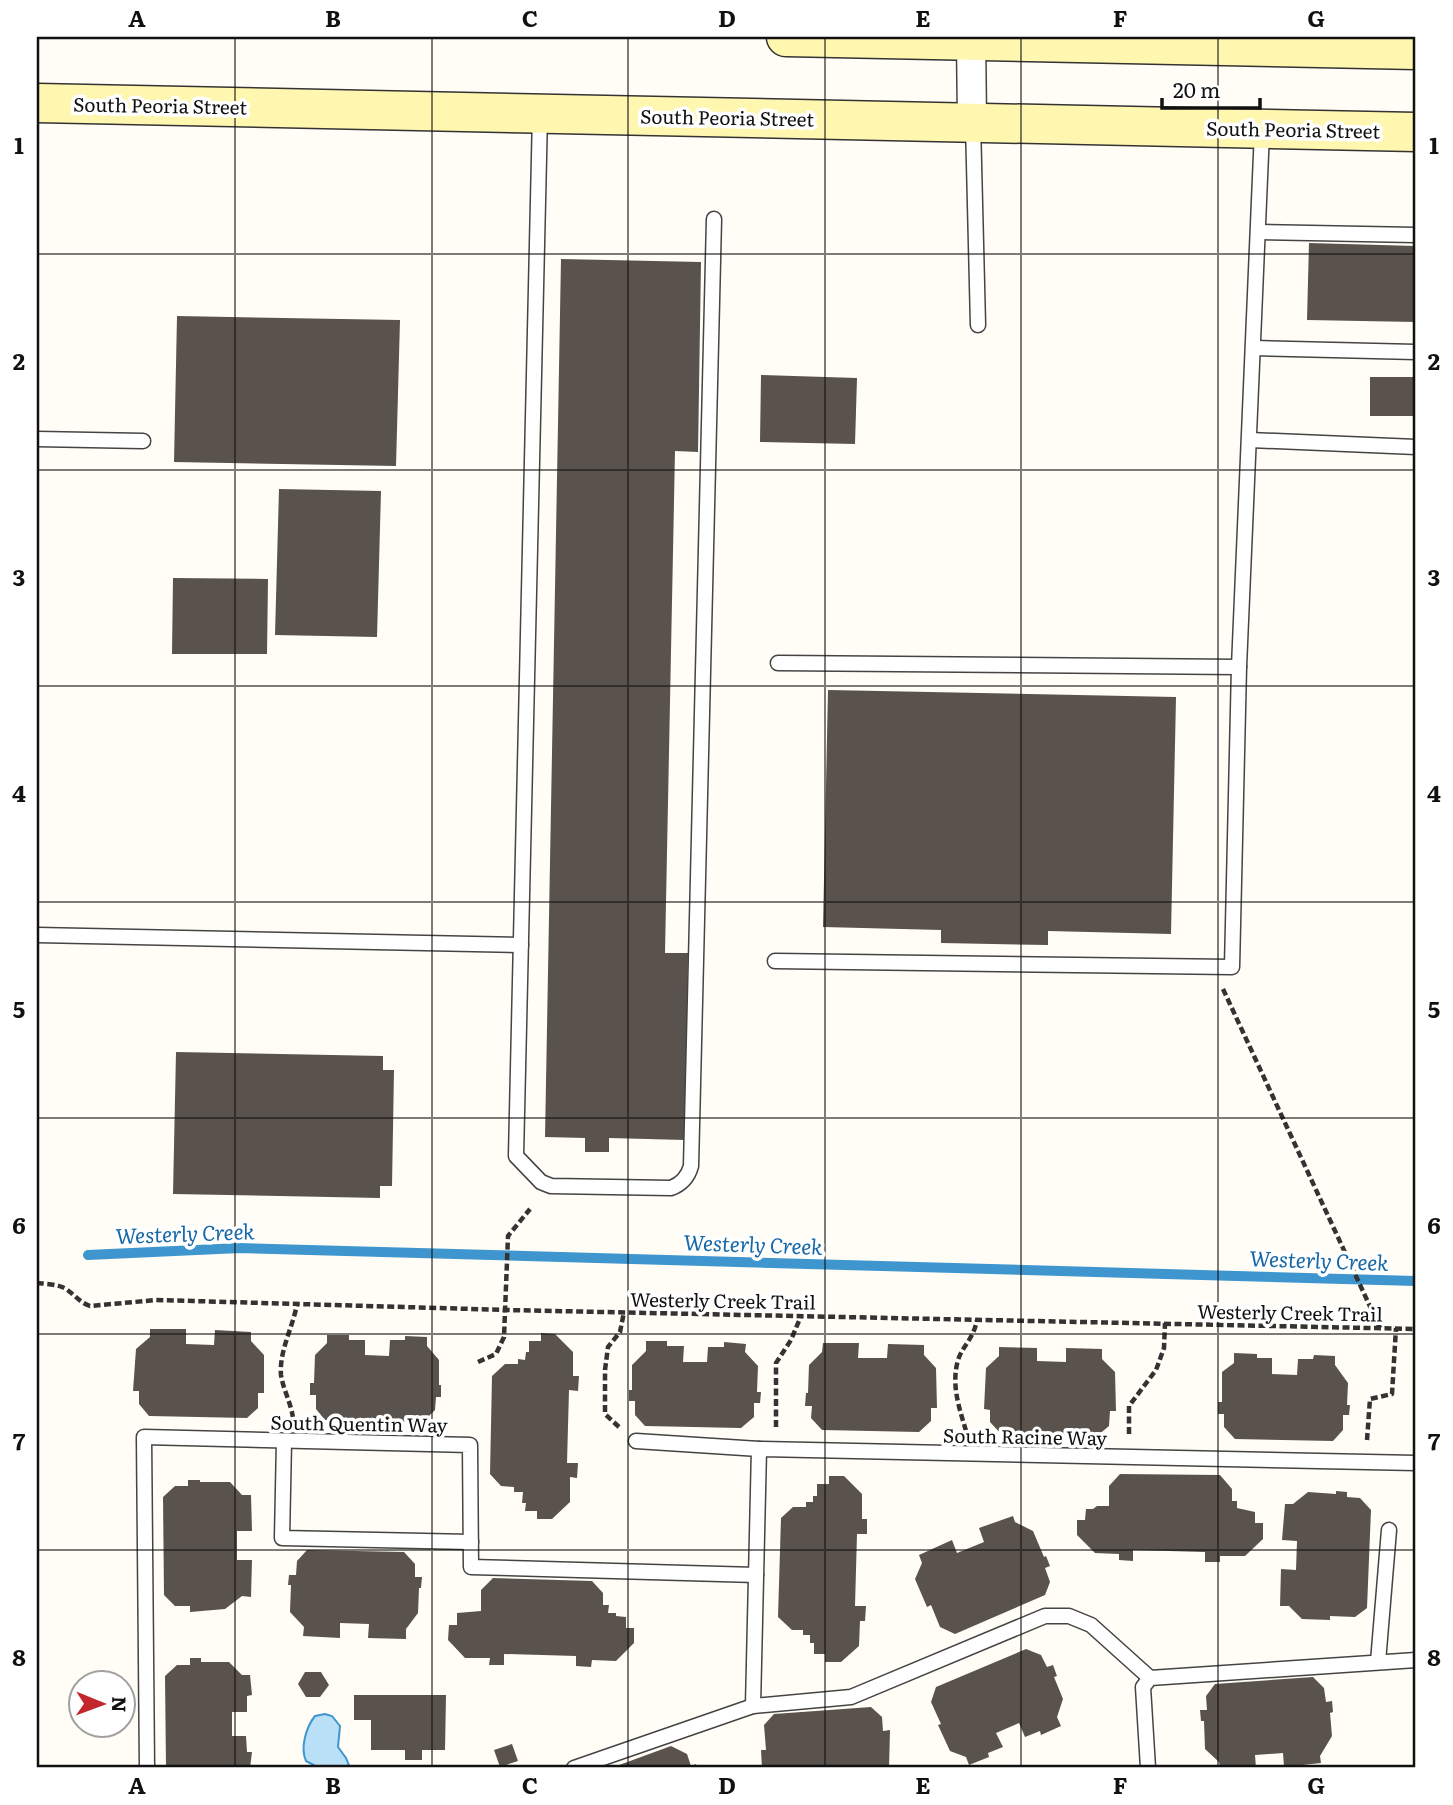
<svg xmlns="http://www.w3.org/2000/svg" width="1453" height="1805" viewBox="0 0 1453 1805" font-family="Literata,serif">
	<rect width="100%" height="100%" fill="#fffdf5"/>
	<path fill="#b9e0f7" stroke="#3f96cf" stroke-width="2" d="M325,1714L332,1716L340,1726L338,1747L346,1758L350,1768H319L306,1761C300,1748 306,1727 315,1716Z"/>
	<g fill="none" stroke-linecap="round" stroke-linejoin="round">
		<path stroke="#3f96cf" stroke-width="10" d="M88,1255L240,1248L1416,1281"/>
	</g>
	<g fill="#5a524d">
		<path d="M1309,243L1416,246V322L1307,320Z"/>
		<path d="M561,259L701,262L698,452L675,451L665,953H688L685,1140L609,1138V1152H585V1138L545,1137Z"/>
		<path d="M177,316L400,320L396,466L174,462Z"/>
		<path d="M761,375L857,378L855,444L760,442Z"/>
		<rect x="1370" y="377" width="46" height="39"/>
		<path d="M279,489L381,491L377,637L275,635Z"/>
		<path d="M173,578L268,579L267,654H172Z"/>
		<path d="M828,690L1176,697L1171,934L1048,931V945L941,943V930L823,927Z"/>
		<path d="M176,1052L383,1056V1070H394L392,1186H380V1198L173,1194Z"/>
		<path d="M150,1329H186V1344L214,1345L215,1330L251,1332V1341L264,1355V1393H258V1408L247,1418L149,1416L139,1404V1391H133L136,1349L150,1337Z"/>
		<path d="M541,1333L555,1334L573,1352V1376H579L578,1391L569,1390L567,1463H578L577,1478L570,1477V1502L552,1519H537V1511H525L526,1503H522L523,1492H514V1487L501,1486L490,1474L492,1376L505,1364H518V1359L525,1360L526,1352H529V1341H541Z"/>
		<path d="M327,1335H349V1340H365V1355L389,1356L390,1340H405V1336L427,1337V1346L439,1360V1385H441V1397H436L435,1410L423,1422L325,1420L316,1409V1395H310V1383H314L315,1355L327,1343Z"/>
		<path d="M646,1341H667V1346H684L683,1362H707L708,1347H724V1342L746,1344L745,1352L758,1366L757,1392H761L760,1403H754V1417L741,1428L645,1426L635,1415V1401H629V1390H632V1365L646,1351Z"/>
		<path d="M823,1343H859L858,1358H887L888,1344L924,1345V1355L936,1368L937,1408H931V1421L919,1432L822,1430L811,1418L812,1406H805L806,1393H808L809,1365L822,1352Z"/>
		<path d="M999,1347L1037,1348V1361L1066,1362V1348L1102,1349V1359L1115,1372L1116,1411H1110L1109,1426L1097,1436L1001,1434L990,1422V1410L984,1409L986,1368L999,1356Z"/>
		<path d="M1234,1353L1257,1354V1358H1272V1374L1297,1375L1298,1359H1313L1314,1355L1335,1356V1365L1348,1383L1347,1405H1350L1349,1415H1343V1430L1333,1441L1235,1439L1224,1427V1414H1218V1402H1222V1372L1234,1363Z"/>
		<path d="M1120,1474L1220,1475L1232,1489V1501H1237V1508L1255,1512V1523H1263V1539L1245,1556H1220V1562H1205V1552L1133,1550V1561L1119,1560V1554L1095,1553L1077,1535V1520H1085L1086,1509H1093L1097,1506H1109V1486Z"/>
		<path d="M829,1476H844L862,1494V1519H867V1534H857L855,1606H866L865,1621H860L859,1646L841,1662H825V1654H814V1643H810V1635H803V1630H792L778,1617L781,1518L793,1507H806V1502H813V1496H817V1484H829Z"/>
		<path d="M188,1480H200V1482H230L242,1495H251L252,1531H237V1560H252L251,1597L242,1596L225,1609L190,1612V1606H175L164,1595L163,1497L175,1486H188Z"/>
		<path d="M1336,1491L1347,1492V1497L1360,1498L1371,1510L1367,1608L1355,1617L1330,1616V1620L1302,1619L1289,1606H1280L1281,1569L1296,1570L1297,1541L1282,1540L1285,1504H1293L1308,1492L1336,1494Z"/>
		<path d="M1013,1516L1015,1522L1033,1531L1044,1557L1046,1556L1050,1566L1045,1568L1050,1582L1045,1595L955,1634L940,1627L931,1605L927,1607L915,1579L922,1563L919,1555L952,1540L957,1553L984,1542L979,1528Z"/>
		<path d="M307,1550L404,1552L415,1564V1577H422L421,1588H419L418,1613L406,1629V1639L368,1638L369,1624L340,1623V1638L303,1636L304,1627L290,1612L291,1585H288L289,1575H296L297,1561Z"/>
		<path d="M493,1578L592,1581L603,1593V1605H609L608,1613H616V1616L626,1617V1628H634V1643L616,1661L592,1660L591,1667L576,1666V1656L504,1654V1665H489L490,1658H465L448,1640L449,1625H457V1613L481,1611V1590Z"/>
		<path d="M1026,1649L1041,1655L1047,1667L1053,1665L1057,1676L1054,1677L1063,1699L1057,1717L1061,1726L1041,1735L1040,1731L1025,1737L1019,1723L996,1733L1003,1747L988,1753L989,1757L969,1765L966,1757L950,1751L938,1725L941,1724L931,1702L936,1687Z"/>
		<path d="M190,1658H201V1662H229L242,1675H250L252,1695L247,1696V1712H232V1736H246L247,1752H252L250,1768H166L165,1676L177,1665H190Z"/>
		<path d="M305,1672H321L329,1685L320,1697H306L298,1684Z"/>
		<path d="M1313,1677L1324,1688L1326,1702L1332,1701L1333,1712L1330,1713L1332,1736L1320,1756L1321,1763L1284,1767L1283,1753L1255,1755L1256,1768H1220L1219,1762L1205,1749L1204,1721H1201L1200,1710H1207L1206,1696L1215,1684Z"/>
		<path d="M354,1695H446L445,1750H422V1760H405V1750H371V1720H354Z"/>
		<path d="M871,1707L882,1717L883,1731L890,1730L889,1768H762L761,1750H766L764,1725L774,1714Z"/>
		<path d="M512,1744L518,1761L500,1767L494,1750Z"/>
		<path d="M671,1746L687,1754L691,1766L696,1764L697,1768H611Z"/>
	</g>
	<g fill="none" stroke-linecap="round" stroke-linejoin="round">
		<defs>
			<g id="lane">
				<path d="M540,114L516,1156L541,1182L551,1186L671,1188C682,1184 688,1177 691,1166L714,219"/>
				<path d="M973,123L978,325"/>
				<path d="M1259,232L1416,235"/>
				<path d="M1254,348L1416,352"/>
				<path d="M37,439L143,441"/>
				<path d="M1250,440L1416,447"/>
				<path d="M778,663L1239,667"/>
				<path d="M37,935L521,945"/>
				<path d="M775,961L1232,967L1239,667L1262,131"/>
				<path d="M284,1441L282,1538L471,1542"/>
				<path d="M636,1441L759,1449"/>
				<path d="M1378,1662L1389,1530"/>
				<path d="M753,1706L759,1449L1416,1463"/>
				<path d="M147,1768L144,1437L470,1445L471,1567L756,1575"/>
				<path d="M574,1768L753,1706L851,1697L1045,1616H1069L1091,1625L1150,1678"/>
				<path d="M1148,1768L1143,1687L1150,1678L1416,1660"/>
			</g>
			<path id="street" d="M971,37L972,122"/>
			<g id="secondary">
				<path d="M786,37L1416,50"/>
				<path d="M37,103L1416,132"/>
			</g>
		</defs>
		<use href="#lane" stroke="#444" stroke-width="17"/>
		<use href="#street" stroke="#444" stroke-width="31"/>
		<use href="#secondary" stroke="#333" stroke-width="41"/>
		<g stroke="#333" stroke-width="4.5" stroke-dasharray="7 3.5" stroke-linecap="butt">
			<path d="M1223,989L1380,1328"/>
			<path d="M37,1283C46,1284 58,1284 66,1289C75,1295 79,1302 90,1306L156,1300L193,1301L507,1310L1416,1329"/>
			<path d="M478,1362L496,1354L504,1337L508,1236L530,1209"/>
			<path d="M293,1418C291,1403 283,1389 281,1375C279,1351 293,1327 297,1304"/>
			<path d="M619,1427L605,1414V1370L608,1347L620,1332L624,1312"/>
			<path d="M776,1427V1363L791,1340L801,1316"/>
			<path d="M966,1431C959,1407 951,1385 958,1360C963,1345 973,1340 977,1320"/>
			<path d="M1129,1434V1406L1156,1370L1164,1348L1165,1323"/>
			<path d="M1367,1440L1370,1399L1392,1394L1396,1328"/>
		</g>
		<use href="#lane" stroke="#fff" stroke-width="14"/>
		<use href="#street" stroke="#fff" stroke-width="28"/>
		<use href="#secondary" stroke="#fff6b0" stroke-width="38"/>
	</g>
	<path fill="none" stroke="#111" stroke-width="2" stroke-opacity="0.55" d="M235,37V1768M432,37V1768M628,37V1768M825,37V1768M1021,37V1768M1218,37V1768M37,254H1416M37,470H1416M37,686H1416M37,902H1416M37,1118H1416M37,1334H1416M37,1550H1416"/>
	<g text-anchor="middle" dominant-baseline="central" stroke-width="7" stroke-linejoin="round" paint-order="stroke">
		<g font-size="19" fill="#111" stroke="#fff">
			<text transform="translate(160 105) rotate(1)">South Peoria Street</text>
			<text transform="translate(727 117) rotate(1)">South Peoria Street</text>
			<text transform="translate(1293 129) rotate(1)">South Peoria Street</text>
			<text transform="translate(723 1300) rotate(1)">Westerly Creek Trail</text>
			<text transform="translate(1290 1312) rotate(1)">Westerly Creek Trail</text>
			<text transform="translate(359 1423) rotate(1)">South Quentin Way</text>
			<text transform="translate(1025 1436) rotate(1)">South Racine Way</text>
		</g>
		<g font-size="21" font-style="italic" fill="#1768a6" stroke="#fff">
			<text transform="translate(185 1232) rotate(-2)">Westerly Creek</text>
			<text transform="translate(753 1243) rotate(2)">Westerly Creek</text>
			<text transform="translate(1319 1259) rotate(2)">Westerly Creek</text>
		</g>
	</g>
	<rect width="1453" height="1805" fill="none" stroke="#ffffff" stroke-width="77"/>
	<g transform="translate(102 1704) rotate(91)"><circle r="33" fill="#ffffff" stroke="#a0a0a0" stroke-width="2"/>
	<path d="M0-5L12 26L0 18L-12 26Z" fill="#c4262e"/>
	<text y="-10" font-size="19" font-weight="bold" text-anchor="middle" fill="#111111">N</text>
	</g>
	<path d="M1162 98v10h98v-10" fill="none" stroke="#111111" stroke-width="3.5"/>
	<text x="1173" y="98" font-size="21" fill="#111111" stroke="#ffffff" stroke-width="5" paint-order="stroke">20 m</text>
	<rect x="38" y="38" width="1376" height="1728" fill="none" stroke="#111" stroke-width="2.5"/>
	<g font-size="23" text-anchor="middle" font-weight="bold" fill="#111">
		<text x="137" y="27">A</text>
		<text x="333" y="27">B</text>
		<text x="530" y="27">C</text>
		<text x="727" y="27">D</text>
		<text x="923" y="27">E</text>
		<text x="1120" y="27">F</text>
		<text x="1316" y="27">G</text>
		<text x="19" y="154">1</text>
		<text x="1434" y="154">1</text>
		<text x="19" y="370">2</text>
		<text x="1434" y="370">2</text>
		<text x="19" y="586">3</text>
		<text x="1434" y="586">3</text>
		<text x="19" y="802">4</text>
		<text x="1434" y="802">4</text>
		<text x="19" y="1018">5</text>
		<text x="1434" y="1018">5</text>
		<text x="19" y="1234">6</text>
		<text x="1434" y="1234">6</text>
		<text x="19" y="1450">7</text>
		<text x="1434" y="1450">7</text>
		<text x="19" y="1666">8</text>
		<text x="1434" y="1666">8</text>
		<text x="137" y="1794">A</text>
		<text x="333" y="1794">B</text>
		<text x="530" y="1794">C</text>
		<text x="727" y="1794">D</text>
		<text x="923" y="1794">E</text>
		<text x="1120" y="1794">F</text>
		<text x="1316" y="1794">G</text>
	</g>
</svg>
